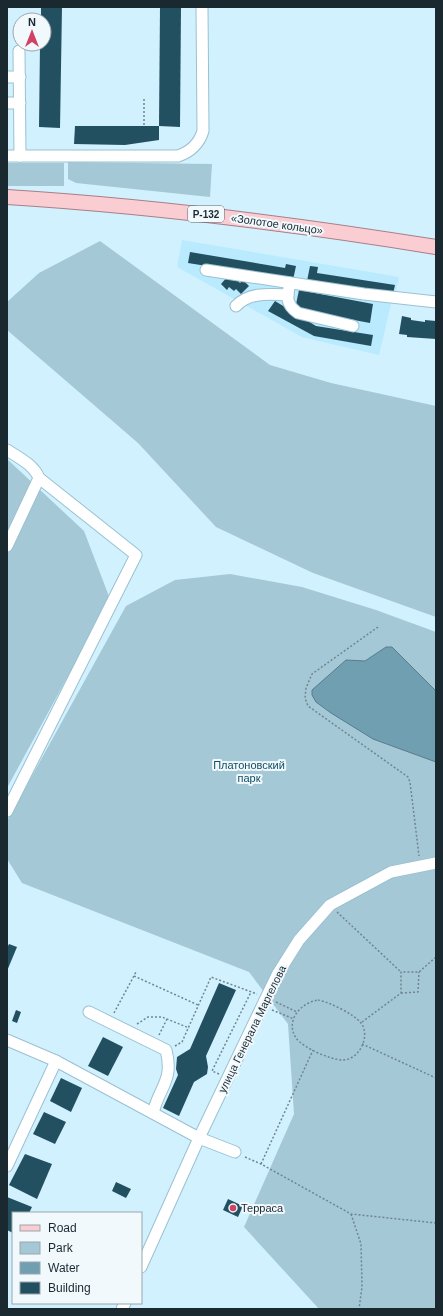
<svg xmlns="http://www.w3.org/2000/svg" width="443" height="1316" viewBox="0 0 443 1316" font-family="Helvetica,sans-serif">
	<rect width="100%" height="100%" fill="#d1f1fe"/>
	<path fill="#b9eafe" d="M182,240L399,277L395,296H393L379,355L302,337L177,267Z"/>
	<g fill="#a5c8d6">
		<path d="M68,162L212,164L210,197L76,183L68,179Z"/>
		<rect x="7" y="163" width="57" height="23"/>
		<path d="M100,241L270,365L331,383L436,406V617L313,573L216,527L138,443L7,330V302L39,273Z"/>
		<path d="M7,459L84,531L110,599L7,788Z"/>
		<path d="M230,574L302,587L376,610L436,632V1309H319L244,1227L294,1114L288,1024L249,972L22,883L7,859V821L126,606L175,580Z"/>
	</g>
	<path fill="#719fb2" stroke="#577c8b" d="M386,647H392L436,691V762L373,739L331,713L316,702L312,695V690L346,660L365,661Z"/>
	<g fill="#235061">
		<path d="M41,7H62L60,128L39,127L40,44H44V20H41Z"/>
		<path d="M160,7H181L180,127L159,126Z"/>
		<path d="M75,126H159V140L125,145L74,144Z"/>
		<path d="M190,252L285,268L286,264L296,266L293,280L188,263Z"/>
		<path d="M310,266L318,267L317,273L395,285L393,294L307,281Z"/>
		<path d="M228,276L234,281L236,279L240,283L243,280L249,286L241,294L236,289L234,291L229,287L227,290L221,284Z"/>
		<path d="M299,290L373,304L370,323L295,309Z"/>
		<path d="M275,301L316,326L373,335L371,346L314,336L268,311Z"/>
		<path d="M402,316L411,318V320L425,322V320L436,321V339L407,337V335L399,334Z"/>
		<path d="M9,944L17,947L7,971V948Z"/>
		<path d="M219,983L236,990L206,1056L208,1067L207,1074L194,1082L179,1116L163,1108L178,1075L176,1069L177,1057L190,1049Z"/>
		<path d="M16,1010L21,1012L17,1023L12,1021Z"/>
		<path d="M103,1037L123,1047L108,1076L88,1066Z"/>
		<path d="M61,1078L82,1088L71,1112L50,1101Z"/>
		<path d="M44,1112L66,1122L55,1144L33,1134Z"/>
		<path d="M25,1154L52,1164L37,1199L9,1185Z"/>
		<path d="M116,1182L131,1189L126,1198L112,1191Z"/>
		<path d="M7,1197L32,1207L29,1213H13V1233L7,1230Z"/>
		<path d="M228,1199L243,1206L238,1217L223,1210Z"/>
	</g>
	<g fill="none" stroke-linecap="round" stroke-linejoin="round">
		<defs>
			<g id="minor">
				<path d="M19,51L20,156"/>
				<path d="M7,77H20"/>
				<path d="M7,103H20"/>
				<path d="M7,156H178C190,152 199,144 203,131L202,7"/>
				<path d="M206,270L364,294L436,302"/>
				<path d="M290,283C287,296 285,304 298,313L353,326"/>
				<path d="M236,306C249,292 269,294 288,295"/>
				<path d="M7,450C18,457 34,465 39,478L136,555L7,811"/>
				<path d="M7,546L39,478"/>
				<path d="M89,1012L166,1050C174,1081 159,1087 153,1113"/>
				<path d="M7,1040L56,1061L199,1138L235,1152"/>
				<path d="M7,1166L56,1061"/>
				<path d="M141,1267L199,1138L277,975L299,940L330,905L391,872L436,863"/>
				<path d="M122,1309L125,1303"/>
			</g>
			<path id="major" d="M7,197C151,206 294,224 436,247"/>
		</defs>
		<use href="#minor" stroke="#9ac1d1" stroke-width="13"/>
		<use href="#major" stroke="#aa7e87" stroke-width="16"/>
		<g stroke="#6f868f" stroke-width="1.5" stroke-dasharray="2 2" stroke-linecap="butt">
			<path d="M144,99V126"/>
			<path d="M378,627L312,674L306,688L305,698L308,706L408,777L410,782L419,856"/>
			<path d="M337,912L401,972"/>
			<path d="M134,976L198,1005"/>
			<path d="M401,993L418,992L419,972"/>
			<path d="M318,1000C329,1002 354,1014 361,1023C371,1036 359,1060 343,1060C331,1060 303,1048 296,1038C285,1021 300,1003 318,1000Z"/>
			<path d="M276,1002L297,1012"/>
			<path d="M272,1010L294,1019"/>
			<path d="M114,1013L136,972"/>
			<path d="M362,1022L401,993V972H419L436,957"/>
			<path d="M137,1024L148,1017H162L189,1028"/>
			<path d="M159,1035L167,1019"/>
			<path d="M362,1044L436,1078"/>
			<path d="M175,1046L182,1042L211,977L257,994"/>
			<path d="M219,1074L212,1071L251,992"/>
			<path d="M245,1157L261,1164L351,1214L436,1223"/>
			<path d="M261,1164L313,1050"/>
			<path d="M351,1214L361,1244L362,1287L359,1309"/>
		</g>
		<use href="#minor" stroke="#fff" stroke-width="11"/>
		<use href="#major" stroke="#facdd3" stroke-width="14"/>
	</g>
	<circle fill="#d14265" stroke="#f1f9fd" stroke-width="1.5" cx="233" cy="1208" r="4"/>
	<g text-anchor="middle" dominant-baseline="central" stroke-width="4" stroke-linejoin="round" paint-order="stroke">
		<rect fill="#f1f9fd" stroke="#5a676e" stroke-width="1" x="188" y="206" width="36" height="16" rx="3"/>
		<g font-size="10" font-weight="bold" fill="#1a2930">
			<text x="206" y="214">Р-132</text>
		</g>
		<g font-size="11" fill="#1a2930" stroke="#f1f9fd">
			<text transform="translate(277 224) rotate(8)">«Золотое кольцо»</text>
			<text transform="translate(252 1029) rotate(-64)">улица Генерала Маргелова</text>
		</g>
		<g font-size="11" fill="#0e4f63" stroke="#f1f9fd">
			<text x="249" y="765">Платоновский<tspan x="249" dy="13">парк</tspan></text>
		</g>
		<g font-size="11" fill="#1a2930" stroke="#f1f9fd" text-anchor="start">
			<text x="241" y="1208">Терраса</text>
		</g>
	</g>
	<rect width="443" height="1316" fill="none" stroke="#1a2930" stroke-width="16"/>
	<rect x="12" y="1212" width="130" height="92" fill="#f1f9fd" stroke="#9ba6ab"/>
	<rect x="20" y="1225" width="20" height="6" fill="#facdd3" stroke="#9ba6ab"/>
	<text x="48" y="1232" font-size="12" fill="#1a2930">Road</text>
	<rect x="20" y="1242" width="20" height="12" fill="#a5c8d6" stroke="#9ba6ab"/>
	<text x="48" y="1252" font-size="12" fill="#1a2930">Park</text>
	<rect x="20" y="1262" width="20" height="12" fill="#719fb2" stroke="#9ba6ab"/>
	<text x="48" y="1272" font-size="12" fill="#1a2930">Water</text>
	<rect x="20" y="1282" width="20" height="12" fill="#235061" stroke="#9ba6ab"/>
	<text x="48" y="1292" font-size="12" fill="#1a2930">Building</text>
	<g transform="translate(32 32)"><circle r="19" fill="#f1f9fd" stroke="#9ba6ab"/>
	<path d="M0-3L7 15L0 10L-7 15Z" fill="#d14265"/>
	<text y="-6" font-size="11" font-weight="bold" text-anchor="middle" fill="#1a2930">N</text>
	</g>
</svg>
